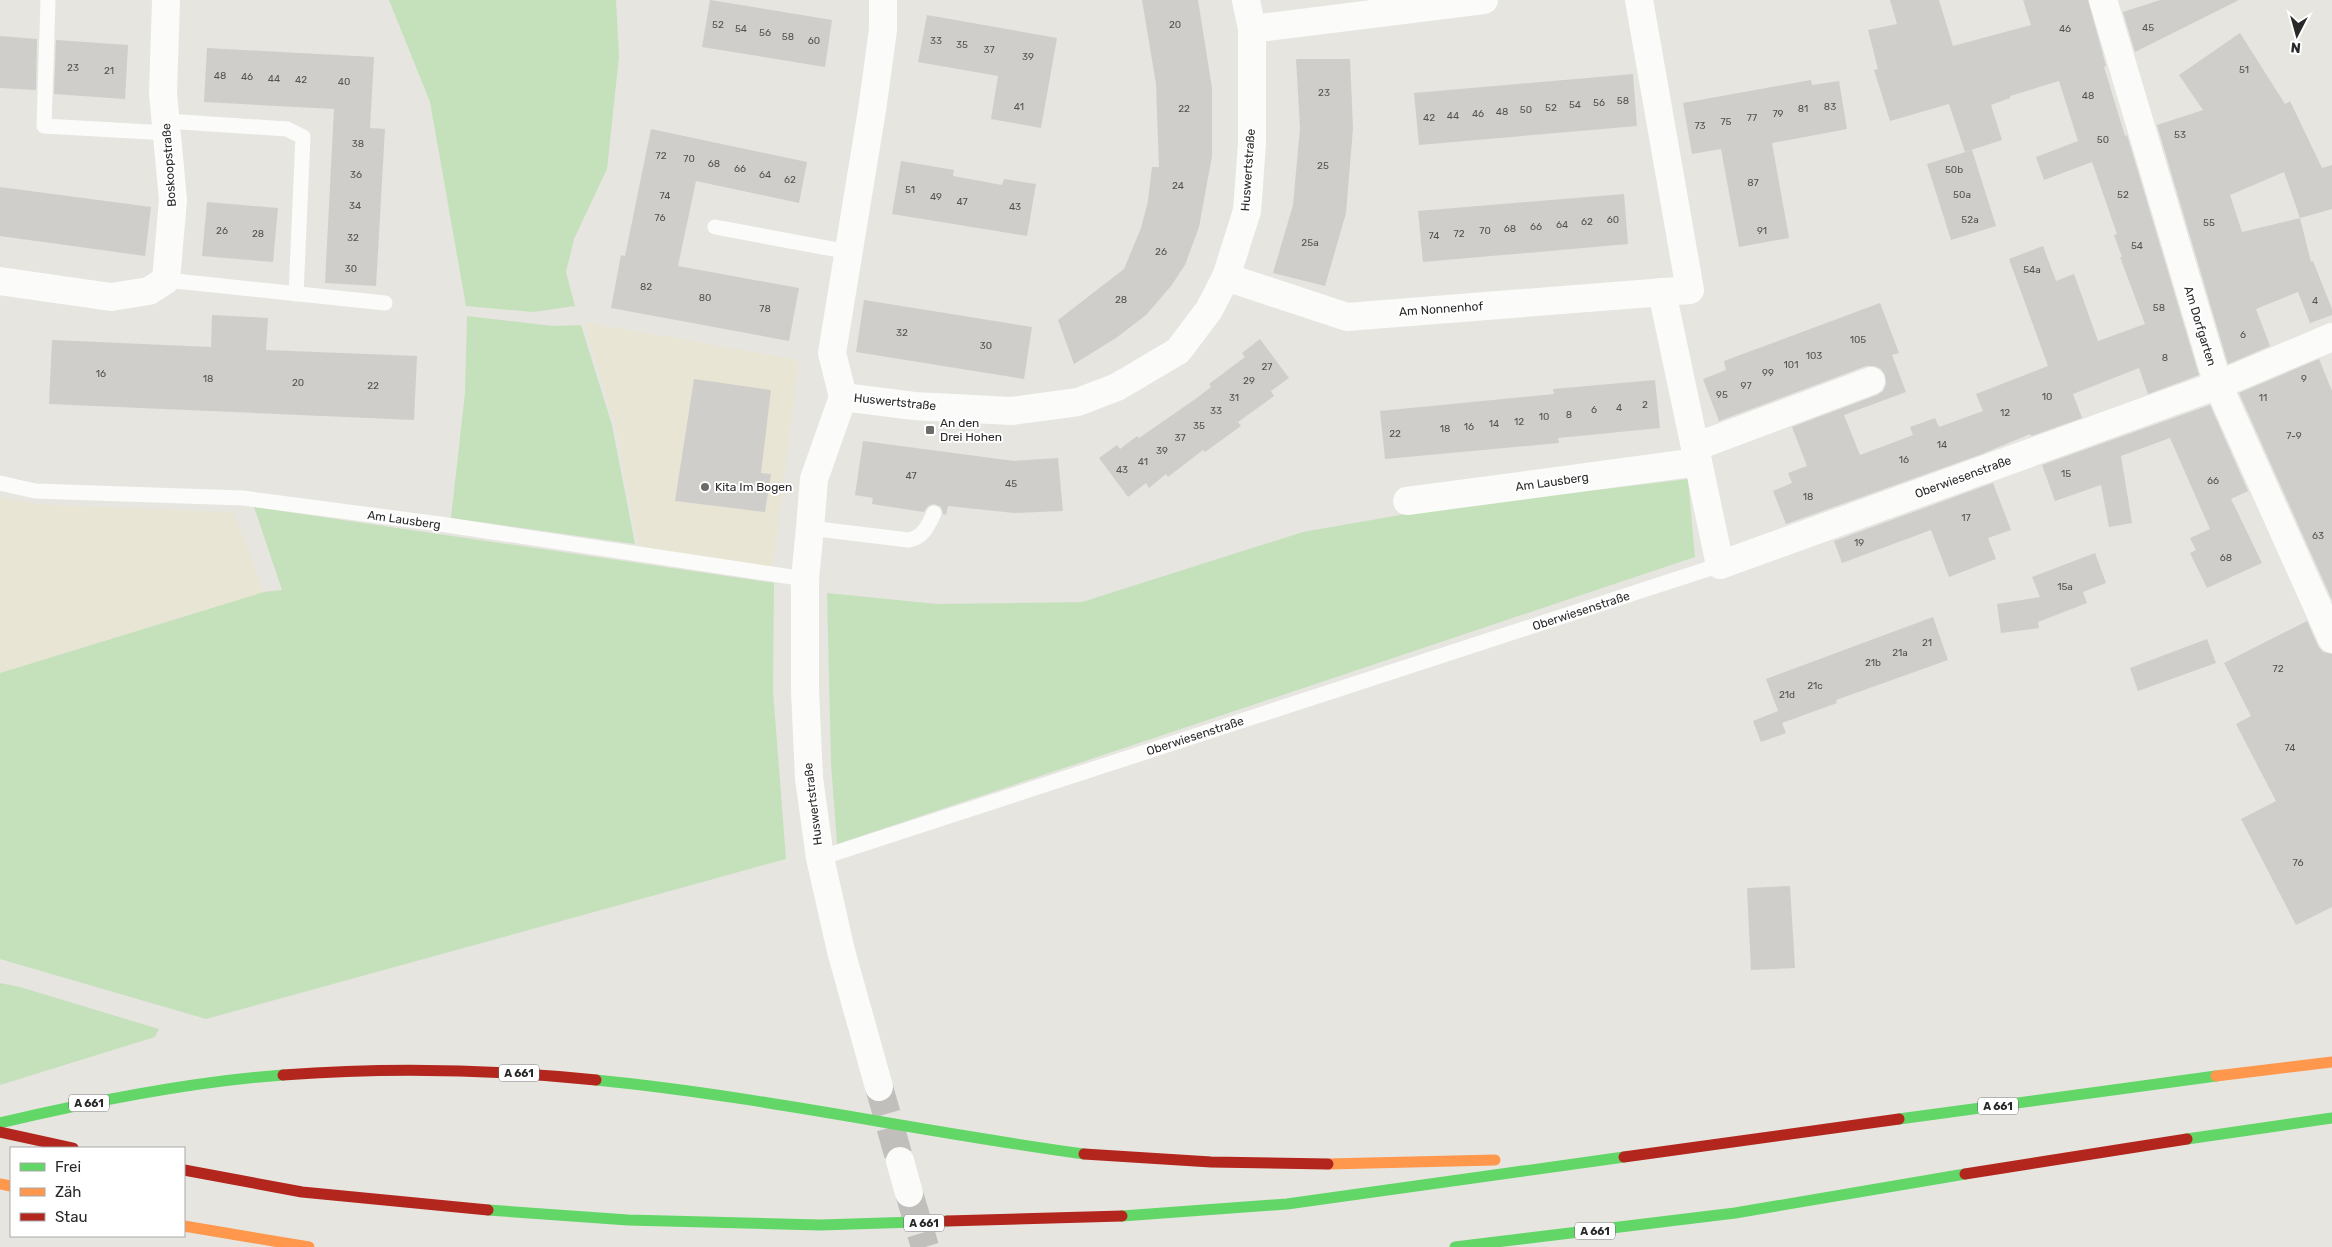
<svg xmlns="http://www.w3.org/2000/svg" width="2332" height="1247" viewBox="0 0 2332 1247" font-family="Rubik,sans-serif">
	<rect width="100%" height="100%" fill="#e6e5e0"/>
	<g fill="#e9e5d5">
		<path d="M584,322L799,360L773,568L639,550L615,424Z"/>
		<path d="M0,498L45,505L234,512L264,592L0,673Z"/>
	</g>
	<g fill="#c5e1bb">
		<path d="M389,0H616L619,56L607,169L574,239L566,272L575,306L533,312L466,306L430,102Z"/>
		<path d="M467,316L553,326L581,325L612,425L635,544L451,518L465,393Z"/>
		<path d="M1688,479L1695,557L837,844L831,763L827,593L937,604L1082,602L1303,532L1423,511Z"/>
		<path d="M254,507L774,583L773,691L786,859L206,1019L0,959V673L264,592L282,590Z"/>
		<path d="M0,983L20,987L159,1029L155,1037L0,1085Z"/>
	</g>
	<g fill="#cfcecb" fill-rule="evenodd">
		<path d="M710,0L832,20L825,67L702,47Z"/>
		<path d="M1142,0H1198L1212,88V156L1199,227L1185,265L1171,286L1146,315L1116,338L1074,364L1058,320L1124,269L1141,228L1148,201L1152,167H1159L1156,84Z"/>
		<path d="M1890,0H1939L1953,46L2031,25L2023,0H2088L2106,66L2104,67L2125,136L2127,135L2199,375L2148,394L2139,368L2073,394L2082,418L2031,436L2030,434L1982,454L1786,524L1773,491L1792,483L1788,473L1807,466L1792,427L1877,395L1883,391L1886,384L1885,375L1881,369L1874,366H1866L1719,421L1703,379L1726,370L1724,361L1880,303L1899,353L1892,355L1906,392L1844,415L1860,455L1913,435L1910,427L1935,418L1939,427L1983,411L1976,394L2048,366L2009,259L2043,246L2056,281L2074,274L2098,341L2145,324L2120,257H2122L2114,235L2117,234L2092,162L2044,180L2036,157L2078,141L2059,81L2010,96V98L1991,105L2002,140L1965,152L1949,104L1890,121L1874,70L1878,69L1868,30L1897,24Z"/>
		<path d="M2160,0H2239L2135,52L2123,12Z"/>
		<path d="M927,15L1057,38L1041,128L991,119L998,76L918,62Z"/>
		<path d="M2240,33L2285,104L2290,101L2322,168L2332,165V209L2300,218L2311,262L2313,261L2332,309V315L2310,323L2298,292L2256,309L2270,346L2228,364L2157,125L2203,110L2179,75ZM2284,172L2300,218L2242,232L2230,195Z"/>
		<path d="M0,36L37,39L36,90L0,88Z"/>
		<path d="M56,40L128,45L125,99L54,94Z"/>
		<path d="M207,48L374,57L370,128L385,129L376,286L325,283L334,109L204,102Z"/>
		<path d="M1296,59H1350L1353,128L1346,213L1325,286L1273,273L1293,205L1300,128Z"/>
		<path d="M1633,74L1637,126L1419,145L1414,93Z"/>
		<path d="M1811,80L1812,85L1839,81L1847,129L1772,143L1789,238L1739,247L1721,149L1692,154L1683,103Z"/>
		<path d="M651,129L807,162L799,203L696,181L678,266L799,288L789,341L611,308L621,255L625,256Z"/>
		<path d="M1972,150L1996,226L1951,240L1927,164Z"/>
		<path d="M901,161L954,170L953,176L1002,185L1004,179L1036,184L1027,236L892,214Z"/>
		<path d="M0,187L151,207L145,256L0,236Z"/>
		<path d="M1624,194L1628,244L1423,262L1418,211Z"/>
		<path d="M207,202L278,208L273,262L202,256Z"/>
		<path d="M864,300L1032,327L1024,379L856,352Z"/>
		<path d="M212,315L268,318L266,350L417,356L414,420L49,404L52,340L211,347Z"/>
		<path d="M1260,339L1289,378L1271,391L1274,396L1238,422L1241,426L1205,452L1203,450L1168,477L1166,474L1149,488L1146,483L1128,497L1099,458L1117,445L1120,449L1137,436L1139,438L1194,400L1211,387L1209,384L1245,357L1242,353Z"/>
		<path d="M2319,359L2332,391V600L2239,393Z"/>
		<path d="M694,379L771,390L761,473L771,474L765,512L675,501Z"/>
		<path d="M1655,380L1660,428L1558,438L1559,443L1385,459L1380,411L1554,394L1553,389Z"/>
		<path d="M2210,405L2248,491L2231,499L2262,563L2207,588L2190,553L2196,550L2190,538L2210,529L2170,438L2121,456L2132,523L2109,527L2101,485L2055,501L2042,465Z"/>
		<path d="M863,441L1014,461L1058,458L1063,511L1014,513L948,506L946,515L943,514L941,507L934,504L928,506L924,512L872,504L873,498L855,495Z"/>
		<path d="M1993,483L2011,530L1988,538L1996,559L1949,577L1931,530L1842,563L1834,541Z"/>
		<path d="M2095,553L2106,583L2083,592L2087,603L2038,622L2039,628L2001,633L1997,604L2040,597L2032,577Z"/>
		<path d="M1933,617L1948,660L1836,700L1837,703L1782,723L1786,733L1761,742L1753,721L1778,711L1766,679Z"/>
		<path d="M2307,621L2318,646L2323,652L2332,654V907L2296,925L2241,819L2276,801L2236,724L2251,716L2224,663Z"/>
		<path d="M2207,639L2216,663L2138,691L2130,668Z"/>
		<path d="M1790,886L1795,968L1751,970L1747,888Z"/>
	</g>
	<g fill="none" stroke-linecap="round" stroke-linejoin="round">
		<g stroke="#c0bfbb" stroke-width="28" stroke-dasharray="28 14" stroke-linecap="butt">
			<path d="M879,1087L900,1161"/>
			<path d="M909,1193L925,1247"/>
		</g>
		<g stroke="#fbfbfa" stroke-width="15">
			<path d="M48,0L44,126L167,133"/>
			<path d="M166,121L287,129L303,137L296,294"/>
			<path d="M715,227L849,252"/>
			<path d="M166,280L385,303"/>
			<path d="M0,483L35,491L243,498L440,524L805,579"/>
			<path d="M810,528L908,540C923,538 928,526 934,513"/>
			<path d="M820,858L1720,565"/>
		</g>
		<g stroke="#fbfbfa" stroke-width="28">
			<path d="M2103,0L2218,385L2332,639"/>
			<path d="M1252,29L1484,0"/>
			<path d="M1226,277L1347,317L1690,290L1639,0"/>
			<path d="M0,281L111,297L149,291L166,280L173,200L163,93L166,0"/>
			<path d="M1662,292L1720,565L2218,385L2332,337"/>
			<path d="M843,397L914,406L1011,411L1078,402L1117,387L1178,351L1209,310L1226,277L1247,211L1252,144V29L1246,0"/>
			<path d="M843,397L814,479L810,528L805,579V691L809,778L820,858L841,951L879,1087"/>
			<path d="M843,397L832,353L872,110L883,30V0"/>
			<path d="M1695,447L1871,381"/>
			<path d="M1407,501L1698,462"/>
			<path d="M900,1161L909,1193"/>
		</g>
		<g stroke="#63d668" stroke-width="11">
			<path d="M596,1080C759,1096 921,1132 1084,1154"/>
			<path d="M1899,1119L2216,1076"/>
			<path d="M0,1123C93,1101 188,1082 283,1075"/>
			<path d="M2187,1139L2332,1118"/>
			<path d="M488,1210L628,1220L820,1225L947,1221"/>
			<path d="M1122,1216L1287,1204L1624,1157"/>
			<path d="M1455,1247L1735,1213L1965,1174"/>
		</g>
		<g stroke="#ff974d" stroke-width="11">
			<path d="M2216,1076L2332,1062"/>
			<path d="M1328,1164L1495,1160"/>
			<path d="M0,1184L11,1186"/>
			<path d="M184,1226L309,1247"/>
		</g>
		<g stroke="#b3261e" stroke-width="11">
			<path d="M283,1075C388,1067 491,1069 596,1080"/>
			<path d="M0,1132L73,1148"/>
			<path d="M1084,1154L1211,1162L1328,1164"/>
			<path d="M1624,1157L1899,1119"/>
			<path d="M184,1170L302,1192L488,1210"/>
			<path d="M1965,1174L2187,1139"/>
			<path d="M947,1221L1122,1216"/>
		</g>
	</g>
	<g fill="#6b6b69" stroke="#fff" stroke-width="2">
		<rect x="925" y="425" width="10" height="10" rx="2.5"/>
		<circle cx="705" cy="487" r="5"/>
	</g>
	<g text-anchor="middle" dominant-baseline="central" stroke-width="4" stroke-linejoin="round" paint-order="stroke">
		<g font-size="10" fill="#535352">
			<text x="718" y="25">52</text>
			<text x="1175" y="25">20</text>
			<text x="2148" y="28">45</text>
			<text x="741" y="29">54</text>
			<text x="2065" y="29">46</text>
			<text x="765" y="33">56</text>
			<text x="788" y="37">58</text>
			<text x="814" y="41">60</text>
			<text x="936" y="41">33</text>
			<text x="962" y="45">35</text>
			<text x="989" y="50">37</text>
			<text x="1028" y="57">39</text>
			<text x="73" y="68">23</text>
			<text x="2244" y="70">51</text>
			<text x="109" y="71">21</text>
			<text x="220" y="76">48</text>
			<text x="247" y="77">46</text>
			<text x="274" y="79">44</text>
			<text x="301" y="80">42</text>
			<text x="344" y="82">40</text>
			<text x="1324" y="93">23</text>
			<text x="2088" y="96">48</text>
			<text x="1623" y="101">58</text>
			<text x="1599" y="103">56</text>
			<text x="1575" y="105">54</text>
			<text x="1019" y="107">41</text>
			<text x="1830" y="107">83</text>
			<text x="1551" y="108">52</text>
			<text x="1184" y="109">22</text>
			<text x="1803" y="109">81</text>
			<text x="1526" y="110">50</text>
			<text x="1502" y="112">48</text>
			<text x="1478" y="114">46</text>
			<text x="1778" y="114">79</text>
			<text x="1453" y="116">44</text>
			<text x="1429" y="118">42</text>
			<text x="1752" y="118">77</text>
			<text x="1726" y="122">75</text>
			<text x="1700" y="126">73</text>
			<text x="2180" y="135">53</text>
			<text x="2103" y="140">50</text>
			<text x="358" y="144">38</text>
			<text x="661" y="156">72</text>
			<text x="689" y="159">70</text>
			<text x="714" y="164">68</text>
			<text x="1323" y="166">25</text>
			<text x="740" y="169">66</text>
			<text x="1954" y="170">50b</text>
			<text x="356" y="175">36</text>
			<text x="765" y="175">64</text>
			<text x="790" y="180">62</text>
			<text x="1753" y="183">87</text>
			<text x="1178" y="186">24</text>
			<text x="910" y="190">51</text>
			<text x="1962" y="195">50a</text>
			<text x="2123" y="195">52</text>
			<text x="665" y="196">74</text>
			<text x="936" y="197">49</text>
			<text x="962" y="202">47</text>
			<text x="355" y="206">34</text>
			<text x="1015" y="207">43</text>
			<text x="660" y="218">76</text>
			<text x="1613" y="220">60</text>
			<text x="1970" y="220">52a</text>
			<text x="1587" y="222">62</text>
			<text x="2209" y="223">55</text>
			<text x="1562" y="225">64</text>
			<text x="1536" y="227">66</text>
			<text x="1510" y="229">68</text>
			<text x="222" y="231">26</text>
			<text x="1485" y="231">70</text>
			<text x="1762" y="231">91</text>
			<text x="258" y="234">28</text>
			<text x="1459" y="234">72</text>
			<text x="1434" y="236">74</text>
			<text x="353" y="238">32</text>
			<text x="1310" y="243">25a</text>
			<text x="2137" y="246">54</text>
			<text x="1161" y="252">26</text>
			<text x="351" y="269">30</text>
			<text x="2032" y="270">54a</text>
			<text x="646" y="287">82</text>
			<text x="705" y="298">80</text>
			<text x="1121" y="300">28</text>
			<text x="2315" y="301">4</text>
			<text x="2159" y="308">58</text>
			<text x="765" y="309">78</text>
			<text x="902" y="333">32</text>
			<text x="2243" y="335">6</text>
			<text x="1858" y="340">105</text>
			<text x="986" y="346">30</text>
			<text x="1814" y="356">103</text>
			<text x="2165" y="358">8</text>
			<text x="1791" y="365">101</text>
			<text x="1267" y="367">27</text>
			<text x="1768" y="373">99</text>
			<text x="101" y="374">16</text>
			<text x="208" y="379">18</text>
			<text x="2304" y="379">9</text>
			<text x="1249" y="381">29</text>
			<text x="298" y="383">20</text>
			<text x="373" y="386">22</text>
			<text x="1746" y="386">97</text>
			<text x="1722" y="395">95</text>
			<text x="2047" y="397">10</text>
			<text x="1234" y="398">31</text>
			<text x="2263" y="398">11</text>
			<text x="1645" y="405">2</text>
			<text x="1619" y="408">4</text>
			<text x="1594" y="410">6</text>
			<text x="1216" y="411">33</text>
			<text x="2005" y="413">12</text>
			<text x="1569" y="415">8</text>
			<text x="1544" y="417">10</text>
			<text x="1519" y="422">12</text>
			<text x="1494" y="424">14</text>
			<text x="1199" y="426">35</text>
			<text x="1469" y="427">16</text>
			<text x="1445" y="429">18</text>
			<text x="1395" y="434">22</text>
			<text x="2294" y="436">7-9</text>
			<text x="1180" y="438">37</text>
			<text x="1942" y="445">14</text>
			<text x="1162" y="451">39</text>
			<text x="1904" y="460">16</text>
			<text x="1143" y="462">41</text>
			<text x="1122" y="470">43</text>
			<text x="2066" y="474">15</text>
			<text x="911" y="476">47</text>
			<text x="2213" y="481">66</text>
			<text x="1011" y="484">45</text>
			<text x="1808" y="497">18</text>
			<text x="1966" y="518">17</text>
			<text x="2318" y="536">63</text>
			<text x="1859" y="543">19</text>
			<text x="2226" y="558">68</text>
			<text x="2065" y="587">15a</text>
			<text x="1927" y="643">21</text>
			<text x="1900" y="653">21a</text>
			<text x="1873" y="663">21b</text>
			<text x="2278" y="669">72</text>
			<text x="1815" y="686">21c</text>
			<text x="1787" y="695">21d</text>
			<text x="2290" y="748">74</text>
			<text x="2298" y="863">76</text>
		</g>
		<g fill="#fff" stroke="#696969" stroke-width="1">
			<rect x="499" y="1064.5" width="40" height="17" rx="4"/>
			<rect x="69" y="1094.5" width="40" height="17" rx="4"/>
			<rect x="1978" y="1097.5" width="40" height="17" rx="4"/>
			<rect x="904" y="1214.5" width="40" height="17" rx="4"/>
			<rect x="1575" y="1222.5" width="40" height="17" rx="4"/>
		</g>
		<g font-size="11" font-weight="bold" fill="#292929">
			<text x="519" y="1073">A 661</text>
			<text x="89" y="1103">A 661</text>
			<text x="1998" y="1106">A 661</text>
			<text x="924" y="1223">A 661</text>
			<text x="1595" y="1231">A 661</text>
		</g>
		<g font-size="12" fill="#292929" stroke="#fff">
			<text transform="translate(169 165) rotate(-94)">Boskoopstraße</text>
			<text transform="translate(1248 170) rotate(-86)">Huswertstraße</text>
			<text transform="translate(1441 309) rotate(-4)">Am Nonnenhof</text>
			<text transform="translate(2200 326) rotate(73)">Am Dorfgarten</text>
			<text transform="translate(895 402) rotate(6)">Huswertstraße</text>
			<text transform="translate(1963 477) rotate(-20)">Oberwiesenstraße</text>
			<text transform="translate(1552 482) rotate(-8)">Am Lausberg</text>
			<text transform="translate(404 520) rotate(8)">Am Lausberg</text>
			<text transform="translate(1581 611) rotate(-18)">Oberwiesenstraße</text>
			<text transform="translate(1195 736) rotate(-18)">Oberwiesenstraße</text>
			<text transform="translate(813 804) rotate(-97)">Huswertstraße</text>
		</g>
		<g font-size="12" fill="#292929" stroke="#fff" text-anchor="start">
			<text x="940" y="423">An den<tspan x="940" dy="14">Drei Hohen</tspan></text>
			<text x="715" y="487">Kita Im Bogen</text>
		</g>
	</g>
	<rect x="10" y="1147" width="175" height="90" fill="#ffffff" stroke="#a9a9a9"/>
	<rect x="20" y="1163" width="25" height="8" fill="#63d668" stroke="#a9a9a9"/>
	<text x="55" y="1172" font-size="15" fill="#292929">Frei</text>
	<rect x="20" y="1188" width="25" height="8" fill="#ff974d" stroke="#a9a9a9"/>
	<text x="55" y="1197" font-size="15" fill="#292929">Zäh</text>
	<rect x="20" y="1213" width="25" height="8" fill="#b3261e" stroke="#a9a9a9"/>
	<text x="55" y="1222" font-size="15" fill="#292929">Stau</text>
	<g transform="translate(2297 35) rotate(186)" stroke="#ffffff" stroke-width="4" paint-order="stroke">
	<path d="M0-4L9 19L0 12L-9 19Z" fill="#292929"/>
	<text y="-8" font-size="14" font-weight="bold" text-anchor="middle" fill="#292929">N</text>
	</g>
</svg>
